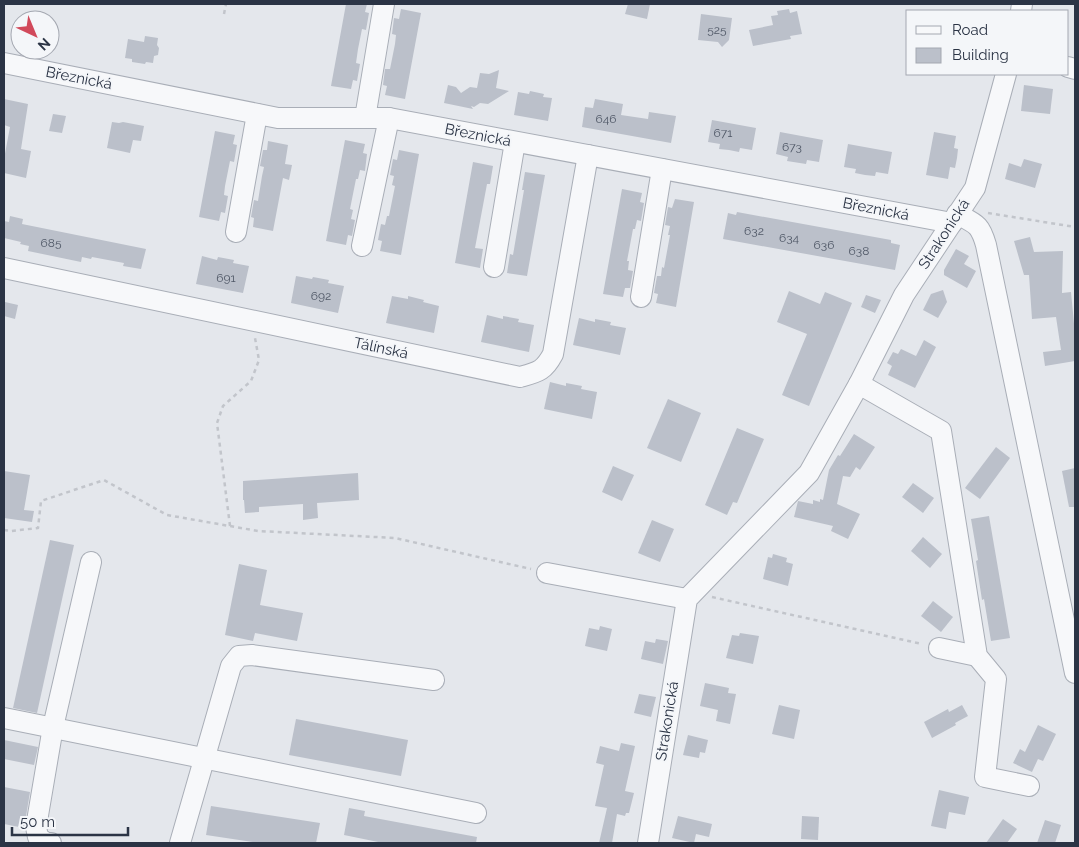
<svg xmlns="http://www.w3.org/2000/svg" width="1079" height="847" viewBox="0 0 1079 847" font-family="Raleway,sans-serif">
	<rect width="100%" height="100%" fill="#e4e7ec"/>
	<g fill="#bbc0ca">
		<path d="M346,4H367L365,12L369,13L366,30L362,29L358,49L356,63L360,64L357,81L353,80L351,89L331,86Z"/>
		<path d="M628,4H650L647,19L625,14Z"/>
		<path d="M401,9L421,13L405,99L385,95L387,86L383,85L385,69H390L395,44L396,35L392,34L394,18L399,19Z"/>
		<path d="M789,9L790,13L797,11L802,34L790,36L791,39L753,46L749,30L773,25L771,16L778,15L777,11Z"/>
		<path d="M701,14L732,18L729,40L722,47L718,42L698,40Z"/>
		<path d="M145,36L158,38L157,45L159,48L158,55L154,56L153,63L146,62L145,64L132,62V59L125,58L128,39L144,42Z"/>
		<path d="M499,70L496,88L509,91L488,104L480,103L474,107L471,106L473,109L444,103L448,85L456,87L461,93L470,87L477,88L480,73L489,74Z"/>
		<path d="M1024,85L1053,89L1050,114L1021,111Z"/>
		<path d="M530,91L544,94L543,97L552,98L548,121L514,115L518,92L529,94Z"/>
		<path d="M4,99L28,104L21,149L31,151L26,178L4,173V159L10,127L4,125Z"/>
		<path d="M595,99L623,104L621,115L648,119L649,112L676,116L671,143L582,127L585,107L593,108Z"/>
		<path d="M53,114L66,116L62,133L49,131Z"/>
		<path d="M712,120L756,128L752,150L740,148L739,152L729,150L719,149L720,144L708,142Z"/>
		<path d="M112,122L119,123L123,122L144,126L141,141L133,140L130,153L107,148Z"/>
		<path d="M215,131L235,135L233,144L237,145L234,162L230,161L225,186L224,195L228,196L225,213L221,212L219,221L199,217Z"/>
		<path d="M780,132L823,140L819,162L807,160L806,164L787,161L788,157L776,154Z"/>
		<path d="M934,132L956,136L954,148L958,149L957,158L955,168L950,167L948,179L926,175Z"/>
		<path d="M345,140L365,144L363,153L367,154L365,171L360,170L358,179H356L350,209L353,210L351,219L355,220L352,236L348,235L346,245L326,241Z"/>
		<path d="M268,141L288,145L285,164L292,165L289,180L283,178L273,231L253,227L254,218L251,217L254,200L258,201L262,176L264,167L260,166L263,150H267Z"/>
		<path d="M848,144L892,152L888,174L876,172L875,176L865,175L855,173L856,169L844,167Z"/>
		<path d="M399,150L419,154L401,255L380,251L382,241L378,240L381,224L385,225L387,216H389L395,186L392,185L394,176L390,175L393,159L397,160Z"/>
		<path d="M1024,159L1042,164L1035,188L1005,179L1009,163L1021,167Z"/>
		<path d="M473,162L493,166L490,184H487L475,248L483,249L480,268L455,263Z"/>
		<path d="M525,172L545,175L527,276L507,273L510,254L513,255L524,190H522Z"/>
		<path d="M622,189L642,193L640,202L644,203L641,221L637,220L635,229H633L627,261H629L628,270L633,271L630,288H625L623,297L603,294Z"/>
		<path d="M675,199L694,202L676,307L656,303L658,294L654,293L657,276H661L662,267L664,268L670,235H668L670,226L665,225L668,207L672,208Z"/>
		<path d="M737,212L891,240V243L900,245L895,270L723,239L728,213L736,215Z"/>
		<path d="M10,216L23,219L22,224L146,249L141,269L123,266L124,263L92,257L91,259L82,257L81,262L28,251L29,246L20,244L21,242L4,238V221L9,222Z"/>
		<path d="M1030,237L1034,252L1063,251L1062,293L1071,292L1075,334V361L1045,366L1043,352L1061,350L1056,317L1032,319L1029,275H1024L1014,241Z"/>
		<path d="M956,249L969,256L964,264L976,271L967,288L944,275V270Z"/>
		<path d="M202,256L217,260L218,257L234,260L233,263L249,266L243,293L196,284Z"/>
		<path d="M296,276L312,279L313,277L329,280L328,283L344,286L338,313L291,303Z"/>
		<path d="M943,290L947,302L938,318L923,310L931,294Z"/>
		<path d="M789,291L820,304L825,292L852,303L809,406L782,395L807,334L777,322Z"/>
		<path d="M866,295L881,300L875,313L861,307Z"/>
		<path d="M392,296L408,299V296L424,300L423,302L439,306L434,333L386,323Z"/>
		<path d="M5,302L18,305L15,319L4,316Z"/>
		<path d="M487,315L503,319V316L519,319L518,322L534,325L529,352L481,342Z"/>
		<path d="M579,318L595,322V319L611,322L610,325L626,328L620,355L573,345Z"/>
		<path d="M924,340L936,347L915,388L888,375L892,366L887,363L893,352L898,354L901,349L916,356Z"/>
		<path d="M550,382L566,386V383L582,386L581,389L597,392L592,419L544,409Z"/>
		<path d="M668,399L701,413L681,462L647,448Z"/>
		<path d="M737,428L764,439L737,503L733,502L727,515L705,505Z"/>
		<path d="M854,434L875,447L860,470L856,467L850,477L843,476L837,504L860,514L848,539L831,531L833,526L794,517L798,501L813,504V500L820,502V499L823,500L829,470L838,455L840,456Z"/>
		<path d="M996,447L1010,458L980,499L965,488Z"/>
		<path d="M613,466L634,475L622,501L602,492Z"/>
		<path d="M1075,468V507H1069L1062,471Z"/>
		<path d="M4,471L30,475L24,510L34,511L32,522L4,518Z"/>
		<path d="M358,473L359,500L317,503L318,518L303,520V504L259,507V512L245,513L244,500H243V481Z"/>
		<path d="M913,483L934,498L923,513L902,497Z"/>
		<path d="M989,516L1010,638L991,641L984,599L982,600L976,561L978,560L971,519Z"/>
		<path d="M652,520L674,529L660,562L638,553Z"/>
		<path d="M923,537L942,554L930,568L911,551Z"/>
		<path d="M50,540L74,545L37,713L13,708Z"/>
		<path d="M773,554L787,558L786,562L793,564L788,586L763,579L768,557L772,558Z"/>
		<path d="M239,564L267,570L260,605L303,613L297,641L255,633L253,641L225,635Z"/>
		<path d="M933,601L953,617L941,632L921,616Z"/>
		<path d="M600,626L612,629L607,651L585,646L589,628L599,630Z"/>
		<path d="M740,633L759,636L753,664L726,658L732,635L739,636Z"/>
		<path d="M656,639L668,641L663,664L641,659L645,641L655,643Z"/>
		<path d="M705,683L729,688L728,693L736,694L730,724L716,721L718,710L700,706Z"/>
		<path d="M639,694L656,697L651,717L634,713Z"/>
		<path d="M779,705L800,710L794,739L772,734Z"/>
		<path d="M962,705L968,716L955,723L956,725L932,738L924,722L948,709L949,712Z"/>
		<path d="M296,719L408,740L401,776L289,755Z"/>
		<path d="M1038,725L1056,734L1043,761L1038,759L1032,772L1013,763L1020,749L1025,752Z"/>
		<path d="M688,735L708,740L705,753L700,752L699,758L683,755Z"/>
		<path d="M4,740L38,747L34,765L4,759Z"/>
		<path d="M621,743L635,746L625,791L634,793L629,813H626L625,816L617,814L612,843H599L607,808L595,806L604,765L596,763L600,746L619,751Z"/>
		<path d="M4,787L30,792L24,828L4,824Z"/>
		<path d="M939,790L969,797L965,815L949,812L946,829L931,826Z"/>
		<path d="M211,806L320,823L316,843H260L206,835Z"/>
		<path d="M349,808L365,811L364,816L477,837L476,843H383L344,835Z"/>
		<path d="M678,816L712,824L709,837L696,834L694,843L672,838Z"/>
		<path d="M802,816L819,817L818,840L801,839Z"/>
		<path d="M1003,819L1017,829L1007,843H986Z"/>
		<path d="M1045,820L1061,825L1055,843H1037Z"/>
	</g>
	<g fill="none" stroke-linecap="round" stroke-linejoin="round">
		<defs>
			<g id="minor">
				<path d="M1021,11L1022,4"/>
				<path d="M4,63L278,118H389L952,223"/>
				<path d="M1068,67L1075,69"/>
				<path d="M365,118L384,4"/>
				<path d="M957,214C976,224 980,224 986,245L1075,673"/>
				<path d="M236,232L257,114"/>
				<path d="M362,246L389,118"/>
				<path d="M494,267L515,142"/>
				<path d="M4,268L520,377C538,372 544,371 553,354L588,155"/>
				<path d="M641,297L662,169"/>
				<path d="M859,384L941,431L977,656L996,679L985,777L1029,786"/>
				<path d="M547,573L687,599"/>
				<path d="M939,648L977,656"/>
				<path d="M4,718L476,813"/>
				<path d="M51,843H46L38,837L36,827L53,727L91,562"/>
				<path d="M180,843L231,666L239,656L252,655L434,680"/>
				<path d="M648,843L687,599L809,473L859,384L904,295L975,188L1006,74"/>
			</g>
		</defs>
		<use href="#minor" stroke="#a9aeb7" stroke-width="22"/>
		<g stroke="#c2c5cb" stroke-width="2.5" stroke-dasharray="4 4" stroke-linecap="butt">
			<path d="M224,14L226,4"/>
			<path d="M988,213L1075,227"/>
			<path d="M230,526L217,423L223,406L251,381L259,360L255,338"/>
			<path d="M4,530L11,531L38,528L41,501L104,480L167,515L258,531L395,538L531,569"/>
			<path d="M712,597L922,644"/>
		</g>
		<use href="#minor" stroke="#f7f8fa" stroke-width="20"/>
	</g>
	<g text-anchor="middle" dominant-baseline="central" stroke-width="4" stroke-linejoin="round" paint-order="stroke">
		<g font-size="12" fill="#4f5766">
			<text x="717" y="30">525</text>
			<text x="606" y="119">646</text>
			<text x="723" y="133">671</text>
			<text x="792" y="147">673</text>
			<text x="754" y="231">632</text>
			<text x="789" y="238">634</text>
			<text x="51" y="243">685</text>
			<text x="824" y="245">636</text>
			<text x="859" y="251">638</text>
			<text x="226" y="278">691</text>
			<text x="321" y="296">692</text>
		</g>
		<g font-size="15" fill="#2b3445" stroke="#f4f6f9">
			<text transform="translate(79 78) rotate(11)">Březnická</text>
			<text transform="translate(478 135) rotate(11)">Březnická</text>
			<text transform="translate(876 209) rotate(11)">Březnická</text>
			<text transform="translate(944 234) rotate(-57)">Strakonická</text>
			<text transform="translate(381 348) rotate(12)">Tálínská</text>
			<text transform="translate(667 721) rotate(-81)">Strakonická</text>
		</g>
	</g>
	<rect width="1079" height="847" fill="none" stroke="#2b3445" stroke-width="10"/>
	<rect x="906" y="10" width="162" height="65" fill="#f4f6f9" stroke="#a4a8b1"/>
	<rect x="916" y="26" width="25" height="8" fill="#f7f8fa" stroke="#a4a8b1"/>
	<text x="952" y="35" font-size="15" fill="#2b3445">Road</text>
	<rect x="916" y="48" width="25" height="15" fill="#bbc0ca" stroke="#a4a8b1"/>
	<text x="952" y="60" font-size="15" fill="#2b3445">Building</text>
	<g transform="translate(35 35) rotate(136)"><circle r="24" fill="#f4f6f9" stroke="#a4a8b1"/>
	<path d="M0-4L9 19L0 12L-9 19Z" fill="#d1495b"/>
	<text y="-8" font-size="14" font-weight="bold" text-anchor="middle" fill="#2b3445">N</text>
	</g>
	<path d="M12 827v8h116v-8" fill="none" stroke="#2b3445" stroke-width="2.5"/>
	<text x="20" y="827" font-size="15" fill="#2b3445" stroke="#f4f6f9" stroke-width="4" paint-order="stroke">50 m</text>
</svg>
